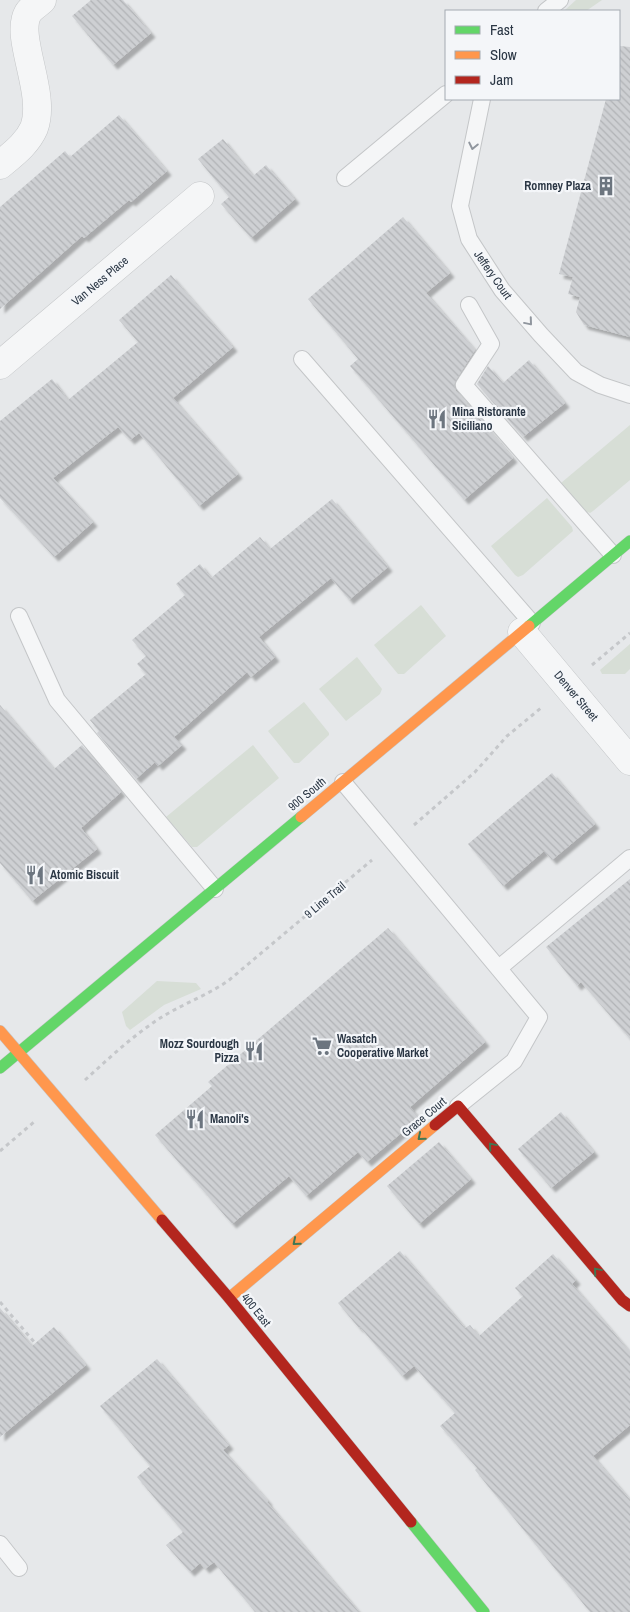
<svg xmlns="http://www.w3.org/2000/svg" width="630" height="1612" viewBox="0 0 630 1612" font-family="'Archivo Narrow',sans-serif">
	<defs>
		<pattern id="building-back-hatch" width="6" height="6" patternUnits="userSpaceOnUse" patternTransform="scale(1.25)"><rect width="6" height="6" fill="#ced0d3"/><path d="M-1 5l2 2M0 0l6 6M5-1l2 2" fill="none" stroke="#b1b3b6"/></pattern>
		<filter id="shadow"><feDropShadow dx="4.5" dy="4.5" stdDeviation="1" flood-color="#0004"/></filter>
	</defs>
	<rect width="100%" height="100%" fill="#e6e8ea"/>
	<g fill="#d7ded6">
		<path d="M576,0H602L586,11L565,10Z"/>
		<path d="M630,425V480L593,511L590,513L585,511L561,483Z"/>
		<path d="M547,498L572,527L573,531L523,575L518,577L515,575L491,546Z"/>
		<path d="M421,605L446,636L404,674H398L374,645Z"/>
		<path d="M630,644V669L625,674H602L600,670Z"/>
		<path d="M357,657L382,689L380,694L346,721L319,689Z"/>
		<path d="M304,702L329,733V735L299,763H294L268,731Z"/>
		<path d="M253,745L279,778L197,847H192L166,817Z"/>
		<path d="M157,981L196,983L201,989L164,1005L130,1030L126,1026L122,1012Z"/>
	</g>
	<g fill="url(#building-back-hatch)" filter="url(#shadow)">
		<path d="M91,0H123L151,33L113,65L72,16Z"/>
		<path d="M620,46L630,47V337L584,325L576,312L580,297L568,294L573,277L559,274L606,99H619V51Z"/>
		<path d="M119,115L167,171L131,202L129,200L84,238L82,236L0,309V207L65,151L70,157Z"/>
		<path d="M223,139L253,176L266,165L295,199L251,238L221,204L229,197L198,159Z"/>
		<path d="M403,217L450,273L426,293L475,350L456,380L454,385L456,391L513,458L464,500L350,366L358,359L308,299Z"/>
		<path d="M171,275L233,347L173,398L238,474L199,506L139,433L130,440L118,427L53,478L93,522L54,557L0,498V421L52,379L68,400L138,342L119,320Z"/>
		<path d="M529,360L565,403L523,437L477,384L488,366L503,383Z"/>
		<path d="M332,499L388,567L349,600L331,578L259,637L275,657L251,677L247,672L174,737L182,745L158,766L155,762L136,779L97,733L99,731L90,720L146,674L137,664L146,656L132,640L185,595L176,584L200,564L211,578L260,537L270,549Z"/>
		<path d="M0,705L54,769L82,745L121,792L81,828L97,849L32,901L0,863Z"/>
		<path d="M552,773L595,824L552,860L544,851L503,886L468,844Z"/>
		<path d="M630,879V1039L581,982L577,986L546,947Z"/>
		<path d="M388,928L485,1042L410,1107L419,1118L367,1162L358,1152L306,1196L289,1176L232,1224L155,1135L212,1086L208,1082Z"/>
		<path d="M561,1112L594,1152L551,1188L518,1149Z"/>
		<path d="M439,1142L471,1179L419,1224L387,1186Z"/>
		<path d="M400,1251L465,1328L470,1325L479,1336L523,1296L515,1288L553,1254L576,1280L572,1284L630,1352V1425L593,1456L630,1500V1612H590L475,1470L477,1468L440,1426L455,1413L414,1366L402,1376L360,1327L359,1328L338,1303Z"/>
		<path d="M0,1308L32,1346L54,1327L86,1365L0,1437Z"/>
		<path d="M157,1359L229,1445L223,1450L268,1501L267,1502L359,1612H255L214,1562L205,1569L200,1563L190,1572L166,1545L183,1532L137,1477L150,1466L100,1406Z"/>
	</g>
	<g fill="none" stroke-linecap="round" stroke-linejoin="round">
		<defs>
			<g id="lane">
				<path d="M546,11L560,0"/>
				<path d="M482,99L460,206L469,239L502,290L541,335L576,372L600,385L630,395"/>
				<path d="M345,178L446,94"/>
				<path d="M469,305L491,344L464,385L613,555"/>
				<path d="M302,359L532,623"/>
				<path d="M19,616L57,700L215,889"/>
				<path d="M343,782L539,1017L514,1061L458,1106"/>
				<path d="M499,968L630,858"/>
				<path d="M0,1544L19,1568"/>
			</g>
			<g id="street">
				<path d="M0,165C13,154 27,144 34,128C47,93 14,37 28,13C31,8 38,4 42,0"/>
				<path d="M0,365L200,196"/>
				<path d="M522,632L630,761"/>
			</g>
			<g id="fast">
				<path d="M529,626L630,541"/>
				<path d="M0,1068L301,817"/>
				<path d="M411,1522L484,1612"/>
			</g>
			<g id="slow">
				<path d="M301,817L529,626"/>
				<path d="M0,1031L162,1220"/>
				<path d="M229,1298L435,1125"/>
			</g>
			<g id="jam">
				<path d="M435,1125L458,1106L622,1300L630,1306"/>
				<path d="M162,1220L229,1298L411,1522"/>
			</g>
		</defs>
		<use href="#lane" stroke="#c4c6c8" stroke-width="18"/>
		<use href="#street" stroke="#c4c6c8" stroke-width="29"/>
		<use href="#fast" stroke="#c4c6c8" stroke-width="12"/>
		<use href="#slow" stroke="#c4c6c8" stroke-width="12"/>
		<use href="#jam" stroke="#c4c6c8" stroke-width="12"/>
		<g stroke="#c5c7ca" stroke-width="3" stroke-dasharray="4 4" stroke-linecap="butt">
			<path d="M592,665L630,633"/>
			<path d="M414,825L475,772L507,736L541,708"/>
			<path d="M85,1080C106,1061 127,1041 150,1025C174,1007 203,998 228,981L372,860"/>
			<path d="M0,1151L34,1122"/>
			<path d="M0,1302L35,1343"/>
		</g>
		<use href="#lane" stroke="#f5f6f7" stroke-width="16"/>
		<use href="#street" stroke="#f5f6f7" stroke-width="28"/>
		<use href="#fast" stroke="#63d668" stroke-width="11"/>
		<use href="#slow" stroke="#ff974d" stroke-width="11"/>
		<use href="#jam" stroke="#b3261e" stroke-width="11"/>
	</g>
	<defs><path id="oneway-chevron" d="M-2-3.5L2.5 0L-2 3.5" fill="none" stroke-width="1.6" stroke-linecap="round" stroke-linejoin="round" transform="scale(1.25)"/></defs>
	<g stroke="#90969e">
		<use href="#oneway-chevron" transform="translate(473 146) rotate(102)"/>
		<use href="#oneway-chevron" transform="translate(529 322) rotate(50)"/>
	</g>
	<g stroke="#417753">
		<use href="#oneway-chevron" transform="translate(421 1137) rotate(140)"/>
		<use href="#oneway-chevron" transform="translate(492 1146) rotate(-130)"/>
		<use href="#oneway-chevron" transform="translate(296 1242) rotate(140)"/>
		<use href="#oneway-chevron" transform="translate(597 1271) rotate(-130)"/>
	</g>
	<defs>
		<symbol id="building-bare" viewBox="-9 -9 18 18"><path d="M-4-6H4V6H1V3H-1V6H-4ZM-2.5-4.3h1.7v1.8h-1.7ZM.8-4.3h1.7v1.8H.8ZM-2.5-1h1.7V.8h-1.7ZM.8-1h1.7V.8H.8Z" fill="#6c757f" stroke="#f4f6f9" stroke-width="2.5" paint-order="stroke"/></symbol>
		<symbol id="restaurant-bare" viewBox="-9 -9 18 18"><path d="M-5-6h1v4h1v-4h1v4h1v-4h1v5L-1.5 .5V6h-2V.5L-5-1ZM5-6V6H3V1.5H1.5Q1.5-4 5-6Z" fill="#6c757f" stroke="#f4f6f9" stroke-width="2.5" paint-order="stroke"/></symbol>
		<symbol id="supermarket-bare" viewBox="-9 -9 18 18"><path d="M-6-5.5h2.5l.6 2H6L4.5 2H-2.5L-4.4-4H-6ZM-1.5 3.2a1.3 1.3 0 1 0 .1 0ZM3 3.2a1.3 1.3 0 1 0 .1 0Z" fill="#6c757f" stroke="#f4f6f9" stroke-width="2.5" paint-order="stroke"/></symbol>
	</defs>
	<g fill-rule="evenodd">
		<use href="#building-bare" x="592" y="172" width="28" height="28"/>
		<use href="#restaurant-bare" x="423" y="405" width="28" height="28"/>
		<use href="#restaurant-bare" x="21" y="861" width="28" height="28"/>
		<use href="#supermarket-bare" x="308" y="1032" width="28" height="28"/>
		<use href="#restaurant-bare" x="240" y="1037" width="28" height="28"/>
		<use href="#restaurant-bare" x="181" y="1105" width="28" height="28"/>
	</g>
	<g text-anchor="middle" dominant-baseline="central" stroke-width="4.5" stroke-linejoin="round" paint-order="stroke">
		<g font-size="12" font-weight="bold" fill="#2b3745" stroke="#f4f6f9" text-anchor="start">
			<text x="591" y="186" text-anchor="end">Romney Plaza</text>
			<text x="452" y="412">Mina Ristorante<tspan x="452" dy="14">Siciliano</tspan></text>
			<text x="50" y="875">Atomic Biscuit</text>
			<text x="337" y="1039">Wasatch<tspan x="337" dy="14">Cooperative Market</tspan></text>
			<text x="239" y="1044" text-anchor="end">Mozz Sourdough<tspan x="239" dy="14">Pizza</tspan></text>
			<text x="210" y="1119">Manoli's</text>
		</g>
		<g font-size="12" fill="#2b3745" stroke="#f4f6f9">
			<text transform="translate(493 275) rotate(55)">Jeffery Court</text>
			<text transform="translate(100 281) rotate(-40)">Van Ness Place</text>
			<text transform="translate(576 696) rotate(50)">Denver Street</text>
			<text transform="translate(307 794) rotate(-40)">900 South</text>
			<text transform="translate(325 900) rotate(-40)">9 Line Trail</text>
			<text transform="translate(424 1117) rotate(-40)">Grace Court</text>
			<text transform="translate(256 1310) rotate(51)">400 East</text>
		</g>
	</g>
	<rect x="445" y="10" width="175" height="90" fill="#f4f6f9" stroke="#a4aab1"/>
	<rect x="455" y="26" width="25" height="8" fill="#63d668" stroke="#a4aab1"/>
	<text x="490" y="35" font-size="15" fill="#2b3745">Fast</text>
	<rect x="455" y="51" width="25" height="8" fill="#ff974d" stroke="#a4aab1"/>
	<text x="490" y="60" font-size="15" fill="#2b3745">Slow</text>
	<rect x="455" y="76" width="25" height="8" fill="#b3261e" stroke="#a4aab1"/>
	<text x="490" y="85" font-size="15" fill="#2b3745">Jam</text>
</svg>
